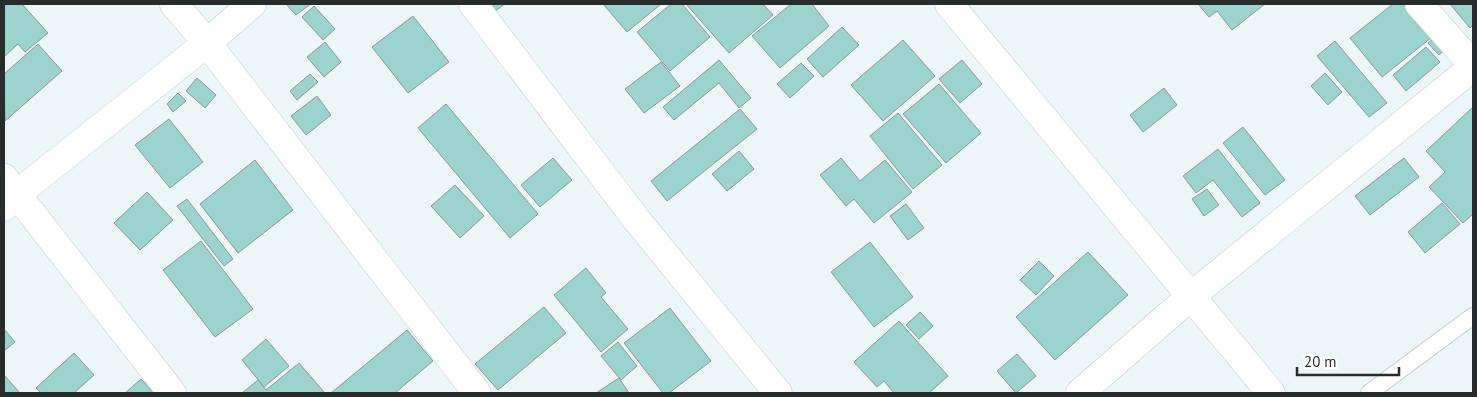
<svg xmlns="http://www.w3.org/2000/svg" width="1477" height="397" viewBox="0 0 1477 397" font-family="'PT Sans',sans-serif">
	<rect width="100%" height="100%" fill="#ecf5f7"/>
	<g fill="#9cd3cf" stroke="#909998">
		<path d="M4,4H22L48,33L25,52L18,44L4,57Z"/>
		<path d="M286,4H311L296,15Z"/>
		<path d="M489,4H505L495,11Z"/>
		<path d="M603,4H661L627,32Z"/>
		<path d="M671,4H682L710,37L670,71L637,32Z"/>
		<path d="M686,4H763L773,15L729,53Z"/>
		<path d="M791,4H812L829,26L780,68L752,36Z"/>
		<path d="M1198,4H1265L1232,30L1217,11L1209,17Z"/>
		<path d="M1393,4H1403L1431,38L1382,77L1350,38Z"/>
		<path d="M1450,4H1473V25L1470,28Z"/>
		<path d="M314,6L335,29L323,40L302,17Z"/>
		<path d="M413,16L449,62L408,93L372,47Z"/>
		<path d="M842,27L859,45L823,77L807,59Z"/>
		<path d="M1438,35L1448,47L1439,55L1428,43Z"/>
		<path d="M903,40L935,76L883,121L851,85Z"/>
		<path d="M1335,41L1387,103L1369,117L1317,56Z"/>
		<path d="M325,42L341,62L324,77L307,57Z"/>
		<path d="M38,44L62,71L5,121L4,74Z"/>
		<path d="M1426,47L1440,62L1406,91L1393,75Z"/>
		<path d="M719,60L751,98L739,108L719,83L674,120L663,107Z"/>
		<path d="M962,60L982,84L960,103L939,79Z"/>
		<path d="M661,62L680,86L644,113L625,89Z"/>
		<path d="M801,63L814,76L790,98L777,84Z"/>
		<path d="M1325,73L1342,92L1328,105L1311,86Z"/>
		<path d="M310,74L318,82L297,100L290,91Z"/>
		<path d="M197,78L216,95L205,108L186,91Z"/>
		<path d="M939,84L981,133L946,163L903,114Z"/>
		<path d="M1164,88L1177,105L1143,132L1130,115Z"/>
		<path d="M178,93L186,101L173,112L167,104Z"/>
		<path d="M317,96L331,115L306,135L291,116Z"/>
		<path d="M446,104L538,214L510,238L418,128Z"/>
		<path d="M1473,107V214L1463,223L1429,187L1445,172L1426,151Z"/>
		<path d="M740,109L757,129L667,201L651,181Z"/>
		<path d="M898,113L942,165L913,189L870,136Z"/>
		<path d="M169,119L203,162L170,188L135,145Z"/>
		<path d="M1243,127L1285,180L1265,195L1223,143Z"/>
		<path d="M1218,149L1260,203L1242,217L1213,180L1196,193L1183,176Z"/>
		<path d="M739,151L754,169L727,191L712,174Z"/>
		<path d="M553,158L572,180L540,207L521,185Z"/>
		<path d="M841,158L860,181L885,160L912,192L874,223L854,199L846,206L820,175Z"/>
		<path d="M1404,158L1419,177L1370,215L1355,196Z"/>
		<path d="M255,160L293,210L238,253L200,204Z"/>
		<path d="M455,185L484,216L460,238L431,206Z"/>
		<path d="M1207,189L1219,205L1204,216L1192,199Z"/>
		<path d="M147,192L173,220L140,250L114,223Z"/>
		<path d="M187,199L233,259L224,266L177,206Z"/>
		<path d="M1442,203L1460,224L1425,253L1408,232Z"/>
		<path d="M906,204L924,228L908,240L890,216Z"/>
		<path d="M201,241L253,309L215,337L163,270Z"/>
		<path d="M870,242L913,297L874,327L831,272Z"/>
		<path d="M1088,252L1128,295L1055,360L1016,317Z"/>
		<path d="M1039,261L1054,276L1036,295L1020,280Z"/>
		<path d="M586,268L606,293L601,297L628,329L601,352L554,295Z"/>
		<path d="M544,307L566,333L498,390L475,364Z"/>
		<path d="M670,308L711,361L669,393H663L624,343Z"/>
		<path d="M920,312L933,326L919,339L906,325Z"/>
		<path d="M899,321L948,376L929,393H894L884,381L877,387L854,362Z"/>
		<path d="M4,329L15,342L4,351Z"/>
		<path d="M407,330L433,361L395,393H331Z"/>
		<path d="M266,339L289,366L264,387L242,360Z"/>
		<path d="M618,342L637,366L621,380L601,356Z"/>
		<path d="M74,353L94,375L74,393H41L36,388Z"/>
		<path d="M1017,354L1036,376L1016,393L997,371Z"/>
		<path d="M299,363L324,392L322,393H242L258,380L266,390Z"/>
		<path d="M4,375L20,393H4Z"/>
		<path d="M619,378L629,393H596Z"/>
		<path d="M141,379L154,393H125Z"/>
	</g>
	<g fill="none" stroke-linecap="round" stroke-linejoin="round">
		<defs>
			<path id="service" d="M1369,393L1473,316"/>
			<g id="minor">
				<path d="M174,4L207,43L477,393"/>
				<path d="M473,4L636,219L778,393"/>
				<path d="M949,4L1271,393"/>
				<path d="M1419,4L1473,65"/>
				<path d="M4,178L172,393"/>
				<path d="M4,207L17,194L207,43L252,4"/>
				<path d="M1080,393L1191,296L1473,67"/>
			</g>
		</defs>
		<use href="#service" stroke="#c4cdcf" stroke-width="18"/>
		<use href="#minor" stroke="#c4cdcf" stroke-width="29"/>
		<use href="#service" stroke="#fff" stroke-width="16"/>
		<use href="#minor" stroke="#fff" stroke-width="28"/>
	</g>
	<rect width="1477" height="397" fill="none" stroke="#292c2d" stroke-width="10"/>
	<path d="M1297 367v8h102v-8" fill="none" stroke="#292c2d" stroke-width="2.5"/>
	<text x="1304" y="367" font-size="15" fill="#292c2d" stroke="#ffffff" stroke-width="4" paint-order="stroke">20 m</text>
</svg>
